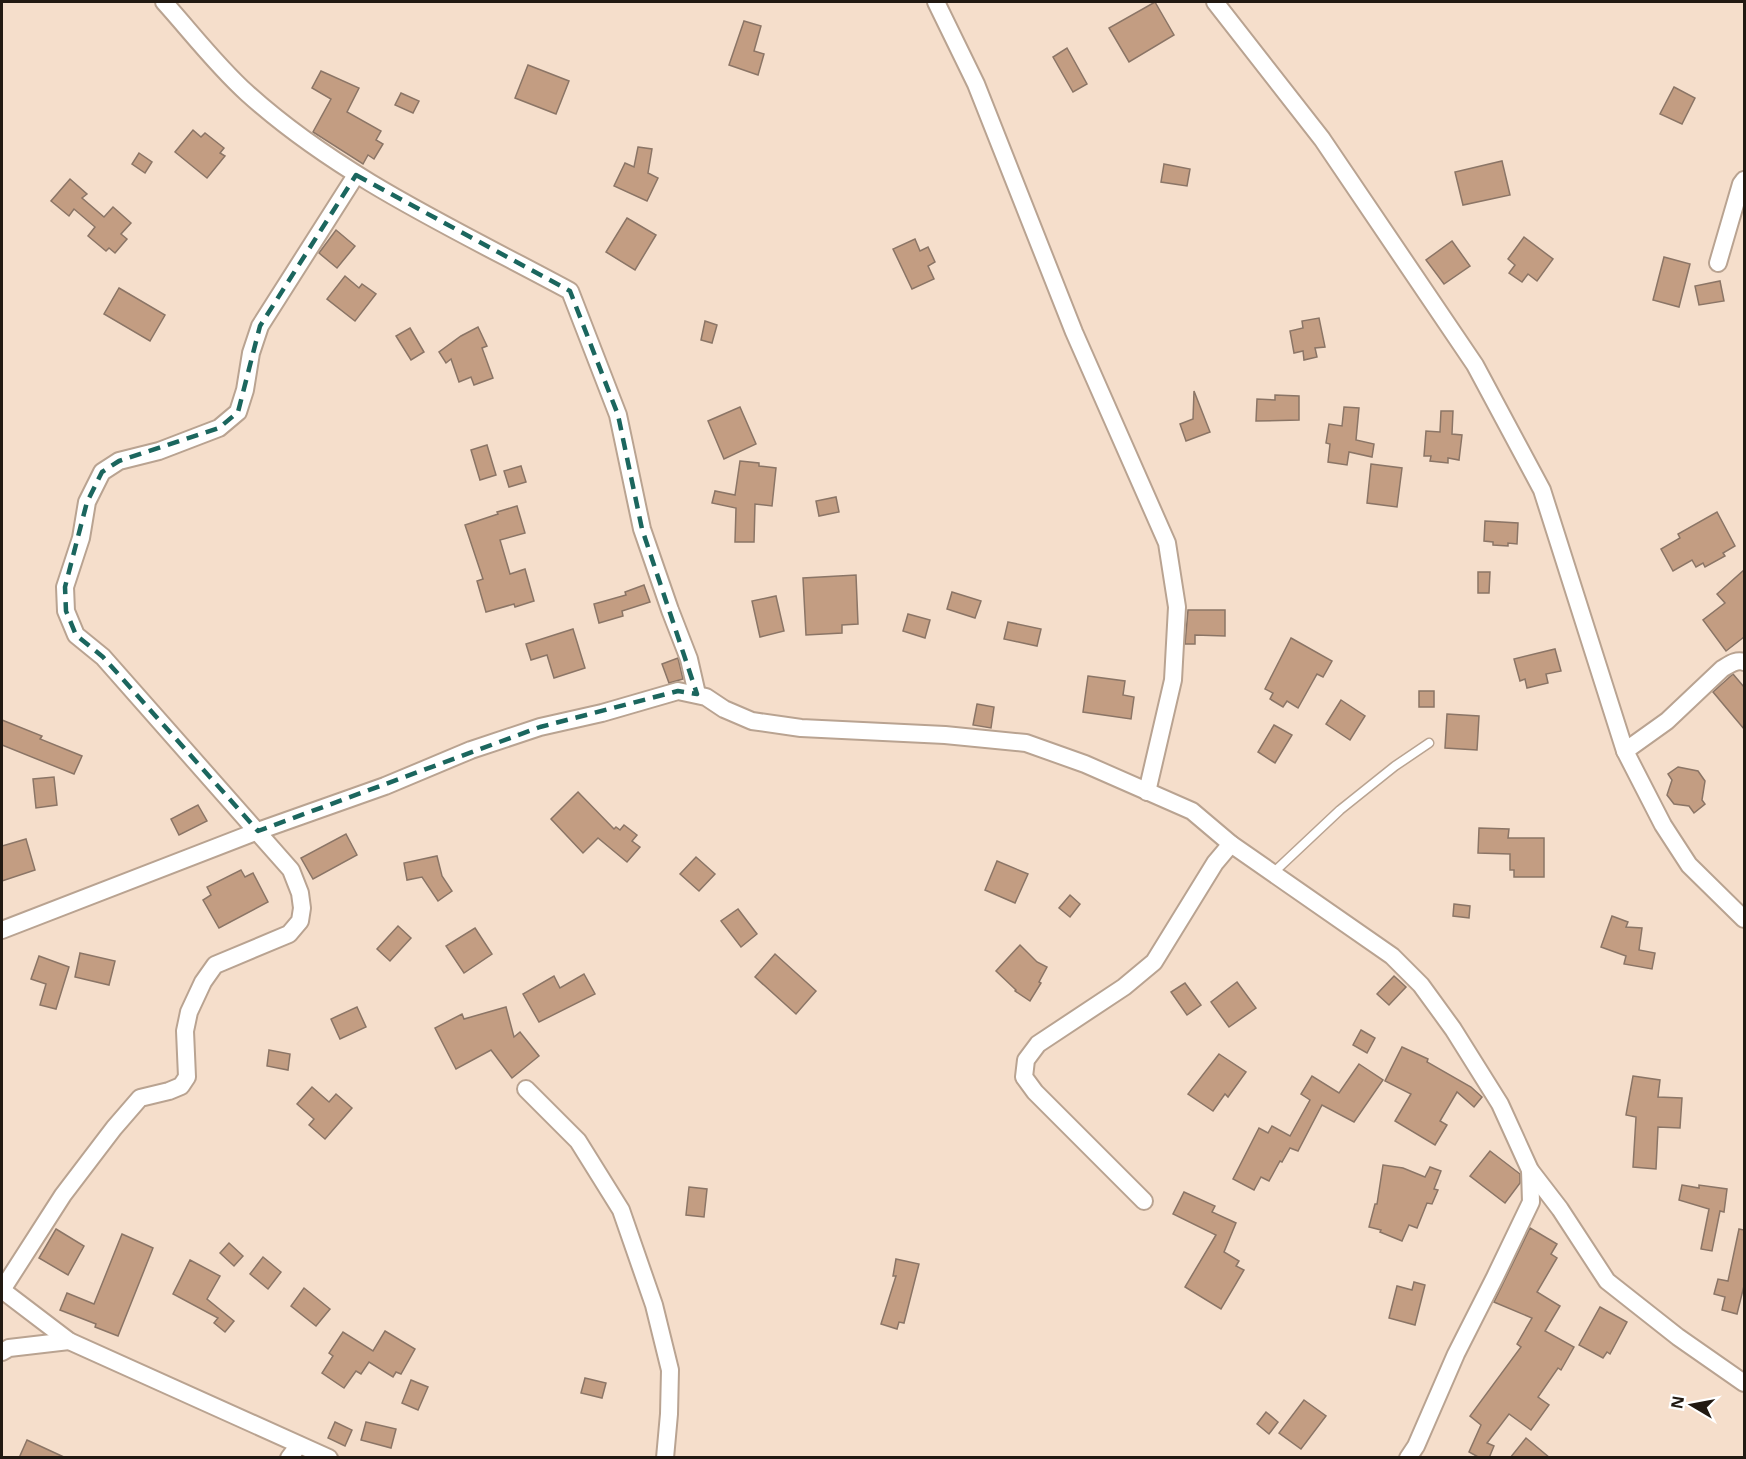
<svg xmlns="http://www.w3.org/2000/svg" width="1746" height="1459" viewBox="0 0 1746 1459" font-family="'Noto Sans',sans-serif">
	<rect width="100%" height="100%" fill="#f5decb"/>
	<g fill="#c39d82" stroke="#8b7566" stroke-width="1.5">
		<path d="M1155,2L1174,35L1129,62L1109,28Z"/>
		<path d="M744,21L761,26L754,51L764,54L758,75L729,65Z"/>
		<path d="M1067,48L1087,84L1073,92L1053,57Z"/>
		<path d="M528,65L569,81L556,114L515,98Z"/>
		<path d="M321,71L359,88L347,112L381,131L376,140L383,144L374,159L368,155L363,164L313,132L331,99L312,88Z"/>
		<path d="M1674,87L1695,98L1682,124L1660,114Z"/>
		<path d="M401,93L419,101L413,113L395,105Z"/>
		<path d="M193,130L201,137L205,133L224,148L220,153L225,156L207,178L175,152Z"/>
		<path d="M638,147L652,149L648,173L658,178L647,201L614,186L625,163L634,167Z"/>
		<path d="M139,153L152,162L145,173L132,164Z"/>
		<path d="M1502,161L1510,195L1463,205L1455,172Z"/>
		<path d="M1164,164L1190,169L1187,186L1161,182Z"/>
		<path d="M70,179L87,194L82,198L104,217L113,207L131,223L121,234L127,239L115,253L109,248L106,251L88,236L95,227L74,209L69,216L51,201Z"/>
		<path d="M627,218L656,235L635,270L606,252Z"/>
		<path d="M336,230L355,246L337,268L319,253Z"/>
		<path d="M1524,237L1553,259L1537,281L1528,274L1522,282L1509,273L1515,265L1508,259Z"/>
		<path d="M915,239L920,251L928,247L935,262L928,266L934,279L912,289L893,249Z"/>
		<path d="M1452,241L1470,266L1444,284L1426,260Z"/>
		<path d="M1664,257L1690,264L1679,307L1653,300Z"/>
		<path d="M345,276L359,288L362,284L376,294L355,321L327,299Z"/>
		<path d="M1720,281L1724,301L1699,305L1695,286Z"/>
		<path d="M119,288L165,315L150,341L104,314Z"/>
		<path d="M1319,318L1325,347L1315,348L1317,357L1304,360L1303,351L1294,353L1290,331L1303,328L1302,321Z"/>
		<path d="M705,321L717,325L712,343L701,340Z"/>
		<path d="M478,327L487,346L482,348L493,378L474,385L471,377L459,382L451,359L446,363L439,352L461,336Z"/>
		<path d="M410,328L424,352L411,360L396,336Z"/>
		<path d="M1194,391L1210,432L1186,441L1180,424L1193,419Z"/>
		<path d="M1275,395L1299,396V420L1256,421L1257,399L1275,400Z"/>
		<path d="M740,407L756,444L724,459L708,421Z"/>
		<path d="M1344,407L1359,408L1356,440L1374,444L1372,457L1349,452L1347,465L1328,462L1330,444L1326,443L1329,424L1342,426Z"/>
		<path d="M1441,411H1453L1452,434L1462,435L1459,460L1448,458V463L1430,461L1431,456H1424L1426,431L1440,432Z"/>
		<path d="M487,445L496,475L480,480L471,450Z"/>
		<path d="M740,461L759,463V466L776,468L772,506L755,504L754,542H735L736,508L712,503L715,491L735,495Z"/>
		<path d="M1371,464L1402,468L1397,507L1367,503Z"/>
		<path d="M521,466L526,482L509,487L504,471Z"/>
		<path d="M836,497L839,512L819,516L816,501Z"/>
		<path d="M517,506L525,533L500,540L510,574L525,569L534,601L515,607L514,604L486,612L477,581L483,579L465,525L498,514L497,512Z"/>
		<path d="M1717,512L1735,546L1723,553L1725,556L1705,567L1703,563L1696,567L1692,560L1673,571L1661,549L1680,538L1678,534Z"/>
		<path d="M1485,521L1518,523L1517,544L1508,543V546L1493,545V542L1484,541Z"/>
		<path d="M1744,570V637L1726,651L1703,620L1725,603L1717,594Z"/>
		<path d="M1478,572H1490L1489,593H1478Z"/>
		<path d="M856,575L858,624L842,625V633L806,635L803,578Z"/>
		<path d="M644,585L650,602L622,611L623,616L599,623L594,604L626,595L625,592Z"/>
		<path d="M952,592L981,601L975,618L947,609Z"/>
		<path d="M776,596L784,631L760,637L752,601Z"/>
		<path d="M1188,610H1225V636L1195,635V644H1185Z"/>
		<path d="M908,614L930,620L925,638L903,631Z"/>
		<path d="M1008,622L1041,629L1037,646L1004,639Z"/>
		<path d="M573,629L585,668L554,678L547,655L531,660L526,644Z"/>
		<path d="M1291,638L1332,661L1323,677L1317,674L1298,708L1287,701L1283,707L1270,699L1273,693L1265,689Z"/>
		<path d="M1555,649L1561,671L1546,674L1548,683L1527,688L1525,679L1520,681L1514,659Z"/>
		<path d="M678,658L683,679L669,683L662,664Z"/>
		<path d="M1733,674L1744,687V729L1713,692Z"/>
		<path d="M1088,676L1125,681L1123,695L1134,697L1131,719L1083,712Z"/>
		<rect x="1419" y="691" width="15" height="16"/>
		<path d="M1341,700L1365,716L1350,740L1326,724Z"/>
		<path d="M977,704L994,707L991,728L973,725Z"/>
		<path d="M1447,714L1479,716L1477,750L1445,748Z"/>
		<path d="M2,720L42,736L40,739L82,756L74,774L2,745Z"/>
		<path d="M1274,725L1292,735L1275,763L1258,752Z"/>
		<path d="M1678,767L1698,771L1705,781L1702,800L1705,804L1694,813L1689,806L1674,804L1667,795L1672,780L1668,774Z"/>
		<path d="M54,777L57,805L36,808L33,779Z"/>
		<path d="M578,792L614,829L616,827L620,830L624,825L637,835L632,841L640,847L627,862L598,838L583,853L551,819Z"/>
		<path d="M198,805L207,821L179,835L171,819Z"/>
		<path d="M1479,828L1509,829L1508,838H1544V877H1514V870H1510V854L1478,853Z"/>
		<path d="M346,834L357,855L313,879L301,858Z"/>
		<path d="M26,839L35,870L2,881V846Z"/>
		<path d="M437,856L442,876L452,891L438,901L422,877L407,880L404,863Z"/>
		<path d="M696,857L715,874L699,891L680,874Z"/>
		<path d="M997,861L1028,874L1015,903L985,890Z"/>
		<path d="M241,870L245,877L253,873L268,902L219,928L203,900L211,895L207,887Z"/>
		<path d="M1070,895L1080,904L1070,917L1059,908Z"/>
		<path d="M1454,904L1470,906L1469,918L1453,916Z"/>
		<path d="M738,909L757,934L741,947L721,921Z"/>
		<path d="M1612,916L1628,922L1626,927L1642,928L1639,950L1655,953L1652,969L1624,964L1626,956L1601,947Z"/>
		<path d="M398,926L411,938L390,961L377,949Z"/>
		<path d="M475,928L492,954L464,973L446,946Z"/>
		<path d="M1020,945L1037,962L1047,967L1039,982L1041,983L1030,1001L1015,991L1016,990L996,971Z"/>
		<path d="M80,953L115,961L109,985L75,977Z"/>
		<path d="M775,954L816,991L796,1014L755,977Z"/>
		<path d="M39,956L69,967L56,1009L40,1005L46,984L31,979Z"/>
		<path d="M584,974L595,994L539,1022L523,994L554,976L560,988Z"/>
		<path d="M1394,976L1406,987L1389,1005L1377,994Z"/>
		<path d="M1237,982L1256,1008L1229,1027L1211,1002Z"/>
		<path d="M1185,983L1201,1005L1187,1015L1171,992Z"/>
		<path d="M357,1007L366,1027L340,1039L331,1019Z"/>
		<path d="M506,1007L514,1037L520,1032L539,1056L512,1078L491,1050L456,1069L435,1028L462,1014L464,1019Z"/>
		<path d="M1361,1030L1375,1038L1367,1053L1353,1045Z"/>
		<path d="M1402,1047L1428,1059L1427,1062L1471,1087L1482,1097L1474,1107L1457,1092L1440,1121L1447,1125L1435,1145L1395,1121L1411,1094L1385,1081Z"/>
		<path d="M269,1050L290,1054L288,1070L267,1066Z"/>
		<path d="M1219,1054L1246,1072L1228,1097L1225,1094L1213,1111L1188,1094Z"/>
		<path d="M1359,1064L1383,1080L1354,1122L1322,1105L1298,1151L1290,1148L1282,1162L1280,1161L1269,1181L1261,1177L1254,1190L1233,1179L1259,1128L1268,1133L1272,1126L1290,1136L1310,1100L1301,1094L1312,1076L1339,1093Z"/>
		<path d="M1633,1076L1660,1080L1658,1097L1682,1098L1680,1128L1658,1127L1656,1169L1633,1167L1636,1117L1626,1115Z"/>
		<path d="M312,1087L329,1102L336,1094L352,1108L325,1139L309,1125L314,1119L297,1104Z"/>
		<path d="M1490,1151L1520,1174V1183L1505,1203L1470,1176Z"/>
		<path d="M1383,1165L1403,1168L1425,1177L1430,1167L1441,1171L1434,1189L1438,1190L1432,1204L1427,1203L1417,1228L1409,1225L1402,1241L1380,1232L1381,1230L1369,1227L1375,1204H1377Z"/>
		<path d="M1682,1185L1699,1188V1185L1727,1189L1724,1212L1720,1211L1712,1251L1701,1249L1709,1209L1679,1200Z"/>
		<path d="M689,1187L707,1189L704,1217L686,1215Z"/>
		<path d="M1184,1192L1215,1206L1212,1212L1236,1223L1224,1252L1239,1261L1236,1266L1244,1270L1221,1309L1185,1287L1216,1235L1173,1214Z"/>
		<path d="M1530,1228L1557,1244L1551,1254L1557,1258L1537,1292L1560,1306L1545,1331L1574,1347L1561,1370L1558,1368L1538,1397L1549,1405L1531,1430L1509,1414L1487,1443L1494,1446L1489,1458H1480L1469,1452L1481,1425L1470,1416L1521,1347L1517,1344L1532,1318L1494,1302Z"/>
		<path d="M56,1229L84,1246L68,1275L39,1258Z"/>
		<path d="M1739,1229L1744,1230V1286L1737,1314L1722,1310L1725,1297L1714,1294L1718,1279L1728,1281Z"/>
		<path d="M122,1234L153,1248L118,1336L95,1327L96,1324L60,1310L67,1293L94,1304Z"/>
		<path d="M229,1243L243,1256L234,1266L220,1253Z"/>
		<path d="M263,1257L281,1272L268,1289L250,1274Z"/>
		<path d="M896,1259L919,1264L904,1323L899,1322L897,1329L881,1324L896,1276H893Z"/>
		<path d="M190,1260L220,1276L207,1299L234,1321L225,1332L214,1323L218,1318L173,1294Z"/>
		<path d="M1414,1282L1425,1285L1415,1325L1389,1318L1397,1286L1412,1290Z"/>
		<path d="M304,1288L330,1309L316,1326L291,1306Z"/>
		<path d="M1600,1307L1627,1322L1610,1354L1607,1352L1603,1358L1579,1345Z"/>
		<path d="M385,1331L415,1349L401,1374L396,1372L393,1377L369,1362L361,1374L356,1371L344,1388L322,1373L333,1356L329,1353L343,1332L373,1351Z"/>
		<path d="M585,1378L606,1383L602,1398L581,1393Z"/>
		<path d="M411,1380L428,1387L418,1410L402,1403Z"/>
		<path d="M1304,1400L1326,1416L1301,1449L1279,1433Z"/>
		<path d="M1266,1412L1278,1422L1269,1434L1257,1424Z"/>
		<path d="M335,1422L352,1430L345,1446L328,1438Z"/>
		<path d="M366,1422L396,1429L391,1448L361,1440Z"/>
		<path d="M1526,1438L1550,1458H1510Z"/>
		<path d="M27,1440L66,1458H19Z"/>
	</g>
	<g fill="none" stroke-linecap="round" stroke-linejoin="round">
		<defs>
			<path id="service" d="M1273,873L1340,810L1395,766L1429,743"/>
			<g id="minor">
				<path d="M164,2C191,32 217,66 247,93C341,178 459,231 570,291L618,415L642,529L670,610L689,659L697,694"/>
				<path d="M936,2L976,84L1074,332L1167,543L1177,607L1173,680L1147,792"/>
				<path d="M1215,2L1322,139L1475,365L1542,490L1625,751L1663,825L1689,865L1744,919"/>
				<path d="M1718,263L1741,184L1744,180"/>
				<path d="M1625,751L1667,721L1722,669C1729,665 1736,659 1744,662"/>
				<path d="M2,930L258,831L385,786L471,750L540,727L602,713L678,691L706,697L724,709L752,721L801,728L945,735L1026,743L1085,764L1192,811L1231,844L1392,956L1421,985L1453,1029L1500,1104L1530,1170L1560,1209L1607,1281L1678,1337L1744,1383"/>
				<path d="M526,1089L578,1141L621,1210L654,1305L670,1370L669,1414L665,1458"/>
				<path d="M1144,1201L1035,1092L1024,1077L1026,1060L1038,1044L1124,987L1154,962L1215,863L1231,844"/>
				<path d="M2,1290L63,1195L114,1128L140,1098L169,1091L181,1086L187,1077L185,1031L189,1012L203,982L215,965L289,934L300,921L302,908L300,893L291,870L103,657L76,635L66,611L65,587L81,538L87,502L102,472L119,461L159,451L219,428L238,412L245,390L251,353L260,326L356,175"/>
				<path d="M2,1290L69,1341L329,1458"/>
				<path d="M2,1352L9,1348L69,1341"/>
				<path d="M289,1458L299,1445"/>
				<path d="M1408,1458L1416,1446L1456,1354L1495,1277L1531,1202L1530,1170"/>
			</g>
		</defs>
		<use href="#service" stroke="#b9a391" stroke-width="11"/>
		<use href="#minor" stroke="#b9a391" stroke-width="20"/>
		<use href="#service" stroke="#fff" stroke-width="8"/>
		<use href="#minor" stroke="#fff" stroke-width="16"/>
	</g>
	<path fill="none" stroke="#1b665e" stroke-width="4.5" stroke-dasharray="12 8" stroke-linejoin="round" d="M356,175L570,291L618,415L642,529L697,694L678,691L540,727L258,831L103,657L76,635L66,611L65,587L87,502L102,472L119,461L219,428L238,412L260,326Z"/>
	<rect width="1746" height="1459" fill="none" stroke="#211912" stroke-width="6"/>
	<g transform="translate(1692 1405) rotate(280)" stroke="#ffffff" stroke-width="4.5" paint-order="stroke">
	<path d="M0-4.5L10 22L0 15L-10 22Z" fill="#211912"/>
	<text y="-9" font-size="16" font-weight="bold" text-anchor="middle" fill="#211912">N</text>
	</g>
</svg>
